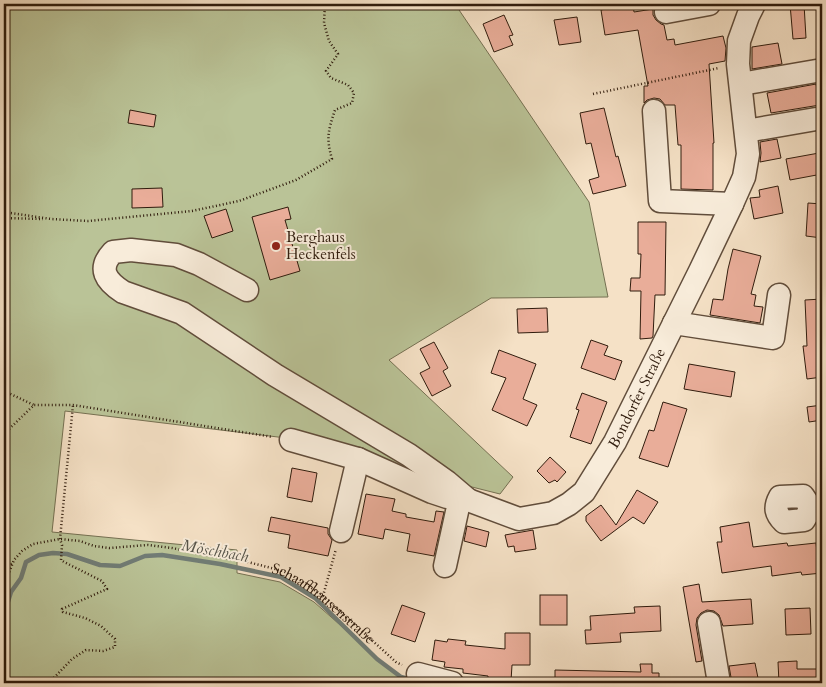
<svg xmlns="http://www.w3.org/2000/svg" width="826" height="687" viewBox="0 0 826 687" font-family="Cardo,serif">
	<rect width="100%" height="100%" fill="#f5e1c6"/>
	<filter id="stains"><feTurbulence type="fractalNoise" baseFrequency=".004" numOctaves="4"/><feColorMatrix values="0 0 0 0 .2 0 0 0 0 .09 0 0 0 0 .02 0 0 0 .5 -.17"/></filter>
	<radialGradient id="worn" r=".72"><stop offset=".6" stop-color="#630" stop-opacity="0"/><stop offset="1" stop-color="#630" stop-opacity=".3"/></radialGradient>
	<path fill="#bac397" stroke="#757052" d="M4,4H455L589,202L608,297L491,298L389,360L513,477L500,494L352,457L286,438L65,411L52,532L237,550V573L280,582L314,602L405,682L407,683H4Z"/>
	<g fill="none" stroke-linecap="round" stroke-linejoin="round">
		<path stroke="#717c75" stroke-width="4.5" d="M4,614L11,592L21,578L26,562L39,555L53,553L67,554L100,565L120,566L145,556L162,555L220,564L281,577L315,598L377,659L401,677L413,680"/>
	</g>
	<g fill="#e9ad99" stroke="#301c0d">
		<path d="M633,4L634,12L653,9V15L656,20L661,24L664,25L667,40L674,39L675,45L723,36L726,48L725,61L709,64L714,143H713V190L681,189V145H678L675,105H665L660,99L654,98L647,100L644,103V86H648L638,30L605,35L601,10Z"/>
		<path d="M790,4H804L806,38L793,39Z"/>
		<path d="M504,15L513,35L509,36L513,45L494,52L483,24Z"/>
		<path d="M577,17L581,42L559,45L554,20Z"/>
		<path d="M778,43L782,64L752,69V47Z"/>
		<path d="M816,84L820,105L771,113L767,93Z"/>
		<path d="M604,108L616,157L618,156L626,186L593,194L589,180L599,177L591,143L586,144L580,113Z"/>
		<path d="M130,110L156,115L154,127L128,123Z"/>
		<path d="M777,139L781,158L760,162L761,153L760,142Z"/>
		<path d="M819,153L822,167V174L790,180L786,159Z"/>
		<path d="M778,186L783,213L754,219L750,198L760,197L759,190Z"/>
		<path d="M162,188L163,207L132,208V189Z"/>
		<path d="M808,203L822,204V238L806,236Z"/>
		<path d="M288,207L291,219L285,220L300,271L270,280L252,217Z"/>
		<path d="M226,209L233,231L212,238L204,216Z"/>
		<path d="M638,222H666L665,295H655L653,336L652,338L640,339L641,291H630L631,278H640L641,254H638Z"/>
		<path d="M733,249L761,256L751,294L756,295L754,306L763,307L760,323L710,315L713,299L723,300L728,269Z"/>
		<path d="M822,299V377L807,379L803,346H807L805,300Z"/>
		<path d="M547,308L548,332L518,333L517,309Z"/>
		<path d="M591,340L608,346L604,355L622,361L615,380L581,368Z"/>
		<path d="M434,342L448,368L443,371L451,386L432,396L420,373L430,368L420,349Z"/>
		<path d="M499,350L536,364L523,399L537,405L527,426L492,410L506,378L491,373Z"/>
		<path d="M689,364L735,372L731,397L684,389Z"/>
		<path d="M582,393L607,402L591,444L570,437L579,410L576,409Z"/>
		<path d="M663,402L687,409L668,467L639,458L649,430L654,431Z"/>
		<path d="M822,405V420L809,422L807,407Z"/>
		<path d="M550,457L566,472L557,482L555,480L549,483L537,471Z"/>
		<path d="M292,468L317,473L312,502L287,497Z"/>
		<path d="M637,490L658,502L644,524L633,517L601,541L586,521V516L601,505L616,525Z"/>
		<path d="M366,494L395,499L392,511L406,514V517L434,522L436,511L444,512L434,556L407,551L410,534L385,529L383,539L358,534Z"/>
		<path d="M271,517L328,528V534L332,540L328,556L288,548L290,535L268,531Z"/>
		<path d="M749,522L753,547L787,543L788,546L816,543L818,560H822V573L802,575L801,572L772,576L771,566L722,573L717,542H722L720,527Z"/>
		<path d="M467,526L489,532L486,547L464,541Z"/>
		<path d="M533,530L536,549L515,552L514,546L508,547L505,535Z"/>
		<path d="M699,584L702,602L751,599L753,624L723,626L719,615L714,611L707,610L701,613L697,618L696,625L702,661L696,662L683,587Z"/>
		<rect x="540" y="595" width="27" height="30"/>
		<path d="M402,605L425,613L415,642L391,634Z"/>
		<path d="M660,606L661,631L620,633L621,642L586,644L585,630H591L590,616L635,613L634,607Z"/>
		<path d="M810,608L811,634L786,635L785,609Z"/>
		<path d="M505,633H530V665H512L511,681L497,680V679H488V676L463,673V669L444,667L445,662L432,660L435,640L447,642L448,639L466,641L465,645L505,649Z"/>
		<path d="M797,661V669H820V683H779L778,662Z"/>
		<path d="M755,663L759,683H732L729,666Z"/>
		<path d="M640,664H652V673H659V683H555V670L641,672Z"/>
	</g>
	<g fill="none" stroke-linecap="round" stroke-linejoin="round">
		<defs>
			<g id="minor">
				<path d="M666,12L709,4"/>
				<path d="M741,84L822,70"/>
				<path d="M654,111L660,201L732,204"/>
				<path d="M746,131L822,118"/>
				<path d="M247,290L199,264L176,255L131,250L113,252C97,269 106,281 123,292L182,313L275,375L409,455L447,482L467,499"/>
				<path d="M674,323L773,338L779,295"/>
				<path id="s2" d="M291,440L358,459L432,492L447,497L460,498L468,500L519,519L553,513L569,504L584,492L615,442L700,271L732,204L744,177L748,154L738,64L739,41L748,16L754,4"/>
				<path d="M803,496L811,508L804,520L784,522C776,514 774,508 780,497Z"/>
				<path d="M341,531L358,459"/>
				<path d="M445,566L460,498"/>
				<path d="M709,623L719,683"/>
				<path d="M418,674L452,683"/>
			</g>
		</defs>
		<use href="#minor" stroke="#614d3b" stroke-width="25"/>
		<g stroke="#301c0d" stroke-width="2.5" stroke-dasharray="1 2.5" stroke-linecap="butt">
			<path d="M593,94L719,68"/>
			<path d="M4,212L51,219L88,221L192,211L239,201L296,180L332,159C326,138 328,131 335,110L352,103L354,93L348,85L331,78L326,71L338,54L329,41L324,23L325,4"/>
			<path d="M4,218L43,219"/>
			<path d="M4,391L34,405"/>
			<path d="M4,434L34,405H73L273,437"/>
			<path d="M4,566L12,564"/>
			<path id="s1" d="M4,585L14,560L22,551L33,544L60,539L80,541L94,546L109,548L148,545L172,548L206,555L244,561L283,571L300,580L323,596L396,662L402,665"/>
			<path d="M323,596L336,549"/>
			<path d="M49,683L72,659L86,650L103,651L115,647V639L101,626L85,618L63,612L62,609L107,589L102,581L64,562L61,560L62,545L60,539L73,405"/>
		</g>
		<use href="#minor" stroke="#f8ecda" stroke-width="22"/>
	</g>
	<circle fill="#8f2418" stroke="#f8ecda" stroke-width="2" cx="276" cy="246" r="5"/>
	<g text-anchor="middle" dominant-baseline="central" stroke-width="4" stroke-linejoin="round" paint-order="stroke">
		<g font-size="15" fill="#301c0d" stroke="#f8ecda" text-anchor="start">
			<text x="286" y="237">Berghaus<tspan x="286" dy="17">Heckenfels</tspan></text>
		</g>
		<g font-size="15" fill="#301c0d" stroke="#f8ecda">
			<text stroke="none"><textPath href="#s2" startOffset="422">Bondorfer Straße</textPath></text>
			<text stroke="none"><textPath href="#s1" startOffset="358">Schaaffhausenstraße</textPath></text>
		</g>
		<g font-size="16" font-style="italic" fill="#56544a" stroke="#f8ecda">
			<text transform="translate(215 551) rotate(10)">Möschbach</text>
		</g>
	</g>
	<rect width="826" height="687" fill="none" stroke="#f5e1c6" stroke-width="20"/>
	<rect x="5" y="5" width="816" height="677" fill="none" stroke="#301c0d" stroke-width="2.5"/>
	<rect x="10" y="10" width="806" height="667" fill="none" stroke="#301c0d"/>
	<rect width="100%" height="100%" filter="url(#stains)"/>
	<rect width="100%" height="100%" fill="url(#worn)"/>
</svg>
